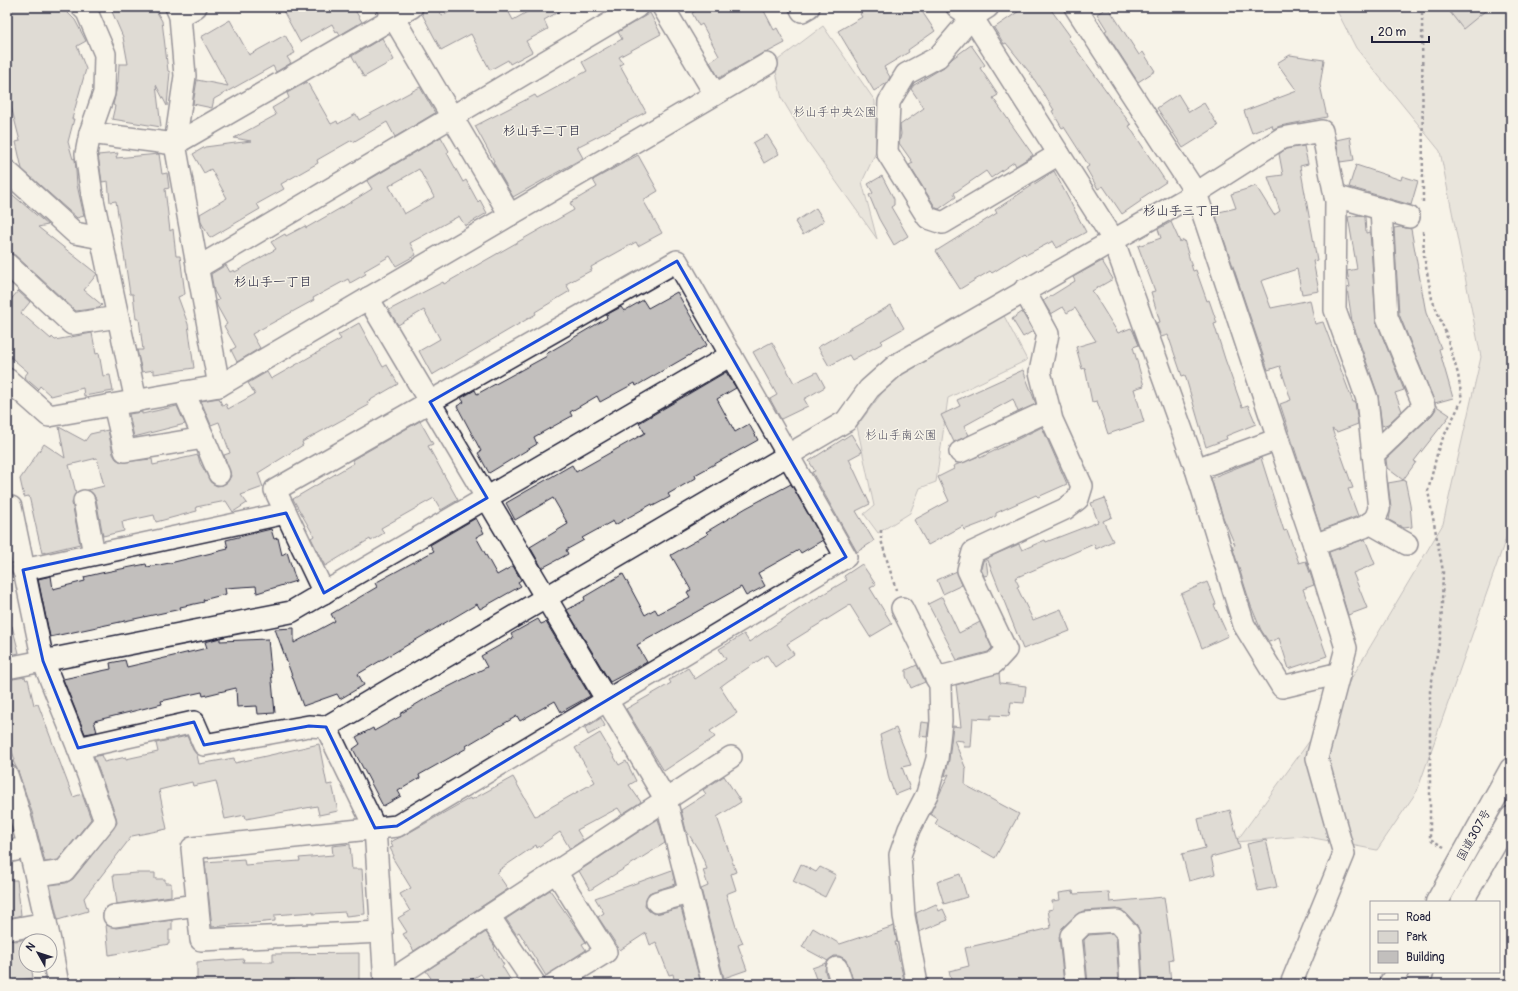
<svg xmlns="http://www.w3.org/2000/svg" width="1518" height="991" viewBox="0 0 1518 991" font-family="Pangolin,'Klee One',sans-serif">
	<rect width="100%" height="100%" fill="#f7f3e8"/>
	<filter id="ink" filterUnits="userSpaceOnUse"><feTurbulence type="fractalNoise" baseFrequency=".025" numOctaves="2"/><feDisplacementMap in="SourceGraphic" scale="8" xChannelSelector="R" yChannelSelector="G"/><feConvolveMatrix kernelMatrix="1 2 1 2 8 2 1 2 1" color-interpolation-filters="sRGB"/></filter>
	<g filter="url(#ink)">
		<g fill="#d8d5cf" stroke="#7d7c85">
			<path d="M1335,7H1511V524L1417,791L1377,850L1303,836L1236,842L1335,706L1443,524L1481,357L1440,151L1356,48Z"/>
			<path d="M823,26L875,101L876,152L862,182L877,239L808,142L782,99L774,63Z"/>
			<path d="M1003,314L1027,360L948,398L936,482L920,488L910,513L878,533L864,514L874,506L857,426L894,377Z"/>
		</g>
		<g fill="#c2bfbd" stroke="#22223b" fill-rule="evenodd">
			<path d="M7,7H62L75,20L86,41L77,46L86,69L72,119H74L68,142L73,159L75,158L77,185L84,216L77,218L22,169L16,142L20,141L7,91Z"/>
			<path d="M110,7H154L162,21L168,71L170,72L167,106L156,85L161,127L112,119L115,106L113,105L118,82L119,64H128L123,37Z"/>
			<path d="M281,7H353L362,22L340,35L338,31L336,32L332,24L300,42Z"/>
			<path d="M424,7H437L442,16L459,7H506L513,20L536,7H567L544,20L548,29L526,41L532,52L510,64L508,60L490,70L471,34L441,50L422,14Z"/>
			<path d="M702,7H762L774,30L777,28L785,43L768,52L761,54L719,78L710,62L719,56L702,24L699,26L692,13Z"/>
			<path d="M870,7H919L935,31L908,50L909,52L884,67L890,77L887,83L874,91L838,31L862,17L860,14Z"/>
			<path d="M1025,7H1049L1070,36L1068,38L1131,125L1129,126L1166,182L1140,199L1141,201L1122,214L1103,186L1098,189L1086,168L1089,166L1064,127L1062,128L1052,111L1054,110L1030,73L1006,43L1004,44L994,28Z"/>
			<path d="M1108,7L1139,55L1143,52L1155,71L1138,82L1105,31L1107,30L1097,14Z"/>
			<path d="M1446,7H1490L1463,29Z"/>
			<path d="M650,13L661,34L619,57L623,63L620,65L646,112L577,147L583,158L513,197L493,162L494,161L475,126L535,95L537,98L587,71L582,62L622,39L618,32Z"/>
			<path d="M230,20L249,55L285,35L295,53L287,57L291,63L276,72L273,66L214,99L212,108L193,104L197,80L228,86L201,37Z"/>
			<path d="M382,38L394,60L364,77L352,56Z"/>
			<path d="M971,45L985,65L980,68L998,95L993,98L1033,155L1016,166L1014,162L991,178L986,171L954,193L956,197L939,209L936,208L909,165L913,163L899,143L901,134L900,125L924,108L911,89L914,85L944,67L953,58Z"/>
			<path d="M1290,55L1324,60L1320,85L1327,117L1280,126L1273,129L1272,125L1252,133L1244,111L1297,91L1277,63Z"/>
			<path d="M307,82L331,124L337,121L338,124L356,114L359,120L420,87L435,113L395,137L387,122L353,142L352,140L317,160L318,163L281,184L284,189L257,204L260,209L210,238L201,222L200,214L227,198L211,169L204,173L193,154L205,147L251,141L234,138L276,115L272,108L289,98L287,93Z"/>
			<path d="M1178,94L1189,112L1204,103L1218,126L1183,148L1157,108Z"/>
			<path d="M767,135L779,154L764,163L753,143Z"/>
			<path d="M441,137L449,151L447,153L463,182L466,180L478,202L480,200L487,213L465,226L459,216L410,243L416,255L396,266L390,256L364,271L366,274L350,283L348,279L313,298L314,300L252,334L260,348L237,362L231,350L236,347L224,326L227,324L217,306L216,301L219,300L214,291L211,274L226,265L230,272L234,270L235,272L276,249L271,242L285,234L286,236L305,226L306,228L346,205L372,189L367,181ZM419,169L434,197L404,214L389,186Z"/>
			<path d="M1350,137L1354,160L1340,162L1336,140Z"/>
			<path d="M1304,146L1308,164L1300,166L1317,260L1313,261L1319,291L1302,294L1297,269L1261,281L1271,308L1310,300L1315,324L1323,322L1353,402H1355L1358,424L1337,432L1332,429L1353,488L1348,489L1358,516L1321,530L1280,404L1291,400L1280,366L1268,370L1215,213L1236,208L1231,194L1256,186L1274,215L1280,211L1268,177L1283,175L1279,154L1286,149Z"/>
			<path d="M118,153L116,158L159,154L162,174L167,173L169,188L165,189L170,231L173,229L176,256H180L185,294L178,297L188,324L194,368L154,374V370L142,372L137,350H143L139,319H136L133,294H130L116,201L110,202L108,181L102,182L98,155Z"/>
			<path d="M638,155L658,191L643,200L662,233L638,246L636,242L591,267L592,270L566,284L570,291L535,312L536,314L432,375L419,351L440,339L424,310L398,325L389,310L443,282L444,284L574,210L570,203L597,187L593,180Z"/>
			<path d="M1356,165L1401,180L1402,176L1418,181L1411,205L1349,187Z"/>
			<path d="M1054,171L1086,232L1057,248L1053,241L1026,255L1024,253L992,273L990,271L960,289L936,251L997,213L995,210Z"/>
			<path d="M882,176L894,199V205L891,207L908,236L894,245L879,219L869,195L873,193L868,184Z"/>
			<path d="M7,190L48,225L38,227L97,274L84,290L102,305L99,308L76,311L15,255L7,252Z"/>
			<path d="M816,208L824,221L803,235L795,222Z"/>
			<path d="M1360,215L1365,217L1366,233L1370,232L1376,321L1404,390L1395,393L1402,411L1388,424L1382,426L1378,395L1352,321L1347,288L1350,287L1347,271L1357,269L1348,217Z"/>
			<path d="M1171,222L1180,242L1184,240L1193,271L1196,270L1207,301L1209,300L1217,323L1214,324L1225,359L1242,407L1248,405L1256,424L1226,436L1227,439L1206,447L1185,375L1182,376L1168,335L1161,337L1156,323L1160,322L1151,292L1155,291L1138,246L1161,238L1158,229Z"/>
			<path d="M1401,227L1411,229L1426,313L1441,348L1439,349L1453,398L1435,403L1399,314L1394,228Z"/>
			<path d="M1102,261L1113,279L1092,291L1118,333L1131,328L1133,331L1139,345L1133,347L1144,386L1134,389L1144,422L1108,434L1097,401L1092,402L1085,368L1082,369L1076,347L1096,341L1075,308L1067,313L1063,307L1051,314L1043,301L1075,281L1073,277Z"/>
			<path d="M18,291L30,302L21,313L51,339L52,337L55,340L92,333L96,354L99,353L103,376L110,375L113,391L84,396L83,388L51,396L40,386L38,389L24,377L28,372L7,354V301L9,302Z"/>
			<path d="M677,292L707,345L636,386L635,383L600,402L597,396L570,412L572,416L534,437L537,444L489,473L478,453L481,451L457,406L464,402L461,398L475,390L477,394L547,356L546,354L607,318L606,315L621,307L624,311L643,300L648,308Z"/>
			<path d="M891,305L904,328L881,341L883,343L852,360L849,355L829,366L818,347Z"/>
			<path d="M1022,312L1033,331L1023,337L1012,319Z"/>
			<path d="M359,323L383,367L387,365L398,384L367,402L369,405L302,442L303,445L258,473L263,487L241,495L247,503L233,512L226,501L196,507L197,511L156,522L154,515L122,522L124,531L103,536L96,499L93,494L88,490L104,486L97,458L69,465L76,493L72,503L80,544L42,553L29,496L24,497L20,479L44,444L65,458L59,427L85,441L90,434L108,430L113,454L116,459L121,462L152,459L153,465L198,455L200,463L212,483L217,486L223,485L228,481L231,476L224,455L230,453L219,422L211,425L201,401L219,398L222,405L226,404L228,409L255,394L248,383L267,372L271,379L341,339L338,335Z"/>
			<path d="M772,342L794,383L817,372L825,387L804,399L808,406L781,419L770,399L777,395L753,352Z"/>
			<path d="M1023,370L1036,404L1018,412L1013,399L964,426L969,435L954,442L941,415L960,406L957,400Z"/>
			<path d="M726,372L736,388L717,399L735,432L749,424L758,440L695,475L696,478L668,494L670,497L653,506L652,504L615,525L613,521L582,538L584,540L566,550L568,554L542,568L530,547L568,524L553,498L515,520L506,503L572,465L576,472L645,433L639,423Z"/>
			<path d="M1435,405L1450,415L1414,461L1416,462L1403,480L1387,468L1386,459L1432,415L1436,409Z"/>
			<path d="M177,406L185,424L134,437L129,414L142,412V414Z"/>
			<path d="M420,421L433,444L428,446L458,500L441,510L434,498L381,528L384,533L371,541L370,539L325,566L311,538L314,536L293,499L354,463L352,460Z"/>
			<path d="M1042,427L1067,484L1038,497L1036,495L996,513V516L985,522L964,530L963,526L928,545L914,520L949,501L938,477L954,469L953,466L979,456L980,458Z"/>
			<path d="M851,434L862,452L849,459L870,504L856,511L874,541L857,552L812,472L815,471L809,461Z"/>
			<path d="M1261,458L1284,531L1287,530L1299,563L1306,561L1314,585L1303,589L1327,656L1289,669L1279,638L1269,642L1261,630L1251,606L1232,546L1235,545L1223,517L1211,478Z"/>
			<path d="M1405,480L1410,504L1412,527L1404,528L1389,520L1391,508L1388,483Z"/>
			<path d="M791,484L823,540L801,553L799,550L758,573L765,586L746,596L741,587L637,645L647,662L610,682L567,610L585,600L584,597L623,574L645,615L655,609L658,614L690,597L687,592L691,590L671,555L708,534L706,532L746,508Z"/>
			<path d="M1105,498L1112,517L1103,521L1113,541L1096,549L1094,544L1015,578L1019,586L1017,587L1033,620L1061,609L1070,631L1023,649L987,558L1019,544L1022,550L1045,540L1046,542L1098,522L1091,503Z"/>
			<path d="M476,518L484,533L476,537L497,575L513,566L521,580L518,582L521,586L480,609L477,604L358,674L364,685L340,699L337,694L303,706L275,629L294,628V643L335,621L331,614L377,587L375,583L434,551L430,545Z"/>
			<path d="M271,529L274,539L278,538L282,555L287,552L296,581L257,593L256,586L225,588L226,594L203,600L204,602L180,607L181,609L50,637L38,579L51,576L53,589L85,581L84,577L101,573L146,564L147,567L170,563L228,549L226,540Z"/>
			<path d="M1365,539L1375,564L1353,573L1367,608L1348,615L1329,552Z"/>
			<path d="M986,559L988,575L984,576L981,569L983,561Z"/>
			<path d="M862,564L876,585L870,588L892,624L870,637L850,605L787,644L794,654L775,667L767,655L728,681L720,687L737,713L710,731L715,737L664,771L626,709L671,683L669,680L688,668L695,679L726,659L719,649L744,634L749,642L803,606L847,580L844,576Z"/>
			<path d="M957,571L962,585L943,594L937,580Z"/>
			<path d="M1207,582L1216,604L1214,605L1228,636L1202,648L1181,594Z"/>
			<path d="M942,597L959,633L980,622L992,648L988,652L957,660L928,604Z"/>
			<path d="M538,619L541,624L546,622L590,696L561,712L555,701L520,721L517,716L476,740L466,746L467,748L419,775L420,778L398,791L401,796L383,806L353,749L360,744L356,737L373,728L374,731L401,716L400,714L425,699L487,667L481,656L513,638L511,634Z"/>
			<path d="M7,626H12L19,653L7,656Z"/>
			<path d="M220,638V641L268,639L275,713L258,714L257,706L237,707L236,688L203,696L202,692L161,701L162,704L94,721L97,732L85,734L63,679L111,669L110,663L125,660L127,667L207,648L205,642Z"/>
			<path d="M917,665L925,682L911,688L906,676V670Z"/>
			<path d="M999,673L1000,683L1026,686L1024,703L1011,702L1009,716L991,715V719L973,718L971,747H964L963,741L954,740L966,769L965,785L1019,814L995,858L935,824L938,819L930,814L949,774L945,776L949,760L953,726L961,727L956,685Z"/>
			<path d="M25,677L26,680L28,679L34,705L38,704L73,797L82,794L91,819L58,860L45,862L32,812L18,771L13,761L15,760L7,737V680Z"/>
			<path d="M601,718L605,726L588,735L585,728Z"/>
			<path d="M921,722L929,723L927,737L919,736Z"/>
			<path d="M896,728L911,765L902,767L910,789L895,795L889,779L880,735Z"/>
			<path d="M600,733L619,765L626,761L636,781L629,785L641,802L622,814L618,808L577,830L583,840L570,849L560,832L537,848L536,845L499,870L500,871L497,873L508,889L414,951L403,934L407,932L398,918L410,911L400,894L411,888L392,857L394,856L390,848L393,847L390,842L403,836L470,798L471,800L513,777L535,816L537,815L595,782L575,748Z"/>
			<path d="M187,736L193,750L197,755L199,764L234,758L235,763L319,744L327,785L332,784L338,811L319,815L317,806L246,819L245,815L225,819L216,781L193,786L192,782L159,790L167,829L132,836L84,898L88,911L58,920L50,885L66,883L73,879L117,823L116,817L94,757L101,755L104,762L126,757V759L158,752L156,743Z"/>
			<path d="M724,776L741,802L717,817L736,872L731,874L736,890L726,894L736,927L743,943L738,945L747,970L724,978L701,889L708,886L703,870L707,869L701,854L686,830L681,810L706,794L703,790Z"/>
			<path d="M1230,810L1240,849L1211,857L1215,874L1189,881L1182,854L1205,848L1198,819Z"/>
			<path d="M7,814L12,833L7,834Z"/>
			<path d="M658,819L665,843L590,890L579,871Z"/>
			<path d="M1266,840L1277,887L1258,891L1247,844Z"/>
			<path d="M350,844L352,869H362L365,914L346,916L345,912L313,914V912L275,915V921L212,927L205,862L244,859L245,865L300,861L299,858L333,855L332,846Z"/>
			<path d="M801,864L816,872L820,867L836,875L825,897L793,881Z"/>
			<path d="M672,870L675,884L649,893L646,899L645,905L649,911L654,914L681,908L701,984H675L673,974L669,975L656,942L650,945L646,933L620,950L598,917L604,913L595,898Z"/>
			<path d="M137,873H155V879H165V883H171V896L117,904L113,875Z"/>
			<path d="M960,874L967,897L944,904L937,882Z"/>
			<path d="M7,880H17L21,915L7,919Z"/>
			<path d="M550,890L586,942L582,944L586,950L546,976L519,932L516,934L506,919Z"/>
			<path d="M1073,891L1074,894L1109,892L1110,902L1164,897L1173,959L1169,960L1171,984H1159L1158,982L1143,984L1140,932L1137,925L1126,913L1116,909L1083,911L1076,915L1062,928L1059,937L1064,984H952L949,971L969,966L965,948L1051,928L1048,910L1053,909L1052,901L1060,900L1059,893Z"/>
			<path d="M936,904L939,911L943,909L948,920L919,932L916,913Z"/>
			<path d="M172,920V930H169V944L109,955L106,925L116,928Z"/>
			<path d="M894,926L897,942H895L905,984H854L848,964L845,959L839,956H834L828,961L802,947L813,928L840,944Z"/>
			<path d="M486,932L495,947L494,948L504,965L502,966L513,984H487L481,974L464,984H435L426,971Z"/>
			<path d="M1112,933L1116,938L1119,984H1088L1084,940L1089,935Z"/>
			<path d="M7,939L15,941L28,939V941H26V965H31L33,978L7,982Z"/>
			<path d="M359,953V984H322V982H294V980H243V983L197,984V962L244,959L243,962H273V954Z"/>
			<path d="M826,963L825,971L829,984H818L812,968Z"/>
		</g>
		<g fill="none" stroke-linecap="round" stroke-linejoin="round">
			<defs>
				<g id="minor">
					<path d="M82,7L87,12L105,54L104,93L90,133L86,154L92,195L136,401"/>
					<path d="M176,7L180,16L185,76L175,144L219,386"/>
					<path d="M387,7L510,215"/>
					<path d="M663,7L715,94"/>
					<path d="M800,7L802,11L809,7"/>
					<path d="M957,7L972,17L938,57L906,74L889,102L887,152L928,218L943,223L1059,154"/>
					<path d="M988,7L972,17L1113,239L1196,469L1244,625L1282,687L1340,673"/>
					<path d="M1075,7L1196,193L1278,439"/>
					<path d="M180,16L196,7"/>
					<path d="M90,133L175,144L412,7"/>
					<path d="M7,171L75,233L101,238"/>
					<path d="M1335,196L1409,217"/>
					<path d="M7,264L72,324L118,317"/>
					<path d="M197,268L637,7"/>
					<path d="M368,298L666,800L713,984"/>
					<path d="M7,379L49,416L219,386L767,64"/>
					<path d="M184,392L219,474"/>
					<path d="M114,405L125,451L204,438"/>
					<path d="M960,452L1050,410"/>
					<path d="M1373,455L1424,406L1387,317L1381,209"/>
					<path d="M1196,469L1278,439L1314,545"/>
					<path d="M84,501L94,554"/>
					<path d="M11,507L43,661L78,748"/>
					<path d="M1370,523L1407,544"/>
					<path d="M23,570L286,513"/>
					<path d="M324,593L275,490L677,261L846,557L397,826L192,848L201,940L382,932"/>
					<path d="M902,608L940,685L941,721L937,759L927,794L909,829L900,855L904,916L917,984"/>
					<path d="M7,668L291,612L731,355"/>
					<path d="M936,678L994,663L1006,650L968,570L973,552L1065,509L1078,499L1082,486L1052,420L1040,372L1048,334L1024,290"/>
					<path d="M326,727L846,421L869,389L896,365L1196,193L1282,138L1322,131L1336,201L1335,310L1367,399L1379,509L1375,519L1364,527L1314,545L1346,648L1317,758L1344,854L1291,984"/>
					<path d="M7,775C26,829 38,885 50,941"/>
					<path d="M7,852L29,847"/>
					<path d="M37,875L64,871L105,821L78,748L194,722L204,745L309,726L326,727L375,828L385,984"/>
					<path d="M657,902L689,893"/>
					<path d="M1462,902L1511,817"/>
					<path d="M114,916L197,905"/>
					<path d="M489,916L535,984"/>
					<path d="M13,929L46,923"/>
					<path d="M50,942L58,984"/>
					<path d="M837,968L842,984"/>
					<path d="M385,984L731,757"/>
					<path d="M554,984L606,952L556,872"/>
					<path d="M1076,984L1071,936L1084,923L1117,921L1128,933L1131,984"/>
					<path d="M1416,984L1423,972"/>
				</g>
				<g id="highway">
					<path d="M1437,902L1511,769"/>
					<path d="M1390,984L1397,972"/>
				</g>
			</defs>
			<use href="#minor" stroke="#22223b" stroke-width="24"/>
			<use href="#highway" stroke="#22223b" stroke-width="25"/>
			<g stroke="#22223b" stroke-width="2.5" stroke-dasharray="3 3" stroke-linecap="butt">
				<path d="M1422,7L1423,202"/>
				<path d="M1423,231L1424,256L1432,299L1445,331L1458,374L1462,400L1439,446L1428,491L1443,571L1441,633L1430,691V839L1444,847"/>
				<path d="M881,530V540L896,590"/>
			</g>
			<use href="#minor" stroke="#f7f3e8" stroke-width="21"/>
			<use href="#highway" stroke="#f7f3e8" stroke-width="22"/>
		</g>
	</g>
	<path d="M0 0H1518V991H0ZM677,261L846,557L397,826L375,828L326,727L309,726L204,745L194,722L78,748L43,661L23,570L286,513L324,593L487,498L430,402Z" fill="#f7f3e8" fill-opacity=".55" fill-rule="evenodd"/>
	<path fill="none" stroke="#1d4ed8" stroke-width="3" stroke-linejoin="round" d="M677,261L846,557L397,826L375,828L326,727L309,726L204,745L194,722L78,748L43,661L23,570L286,513L324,593L487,498L430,402Z"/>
	<g text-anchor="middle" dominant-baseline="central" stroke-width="3" stroke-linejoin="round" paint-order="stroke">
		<g font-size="12" fill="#504f60" stroke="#f7f3e8">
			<text x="835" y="112">杉山手中央公園</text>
			<text x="901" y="435">杉山手南公園</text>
		</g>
		<g font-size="12" fill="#22223b" stroke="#f7f3e8">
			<text transform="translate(1474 835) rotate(-61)">国道307号</text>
		</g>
		<g font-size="13" fill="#22223b" stroke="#f7f3e8">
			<text x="542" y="131">杉山手二丁目</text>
			<text x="1182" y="211">杉山手三丁目</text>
			<text x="273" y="282">杉山手一丁目</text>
		</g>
	</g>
	<rect width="1518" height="991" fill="none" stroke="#f7f3e8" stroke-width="24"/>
	<rect x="12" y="12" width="1494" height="967" fill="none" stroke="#22223b" stroke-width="1.5" filter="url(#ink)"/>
	<rect x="1370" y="901" width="130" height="72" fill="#f7f3e8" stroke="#a29fa3"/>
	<rect x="1378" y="914" width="20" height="6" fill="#f7f3e8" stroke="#a29fa3"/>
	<text x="1406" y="921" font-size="12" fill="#22223b">Road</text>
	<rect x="1378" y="931" width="20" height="12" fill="#d8d5cf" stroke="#a29fa3"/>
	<text x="1406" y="941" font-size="12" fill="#22223b">Park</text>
	<rect x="1378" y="951" width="20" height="12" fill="#c2bfbd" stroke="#a29fa3"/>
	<text x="1406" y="961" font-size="12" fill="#22223b">Building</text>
	<g transform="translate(38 953) rotate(309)"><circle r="19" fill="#f7f3e8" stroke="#a29fa3"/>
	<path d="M0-3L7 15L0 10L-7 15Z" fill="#22223b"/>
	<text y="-6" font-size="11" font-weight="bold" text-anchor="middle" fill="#22223b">N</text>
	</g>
	<path d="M1372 36v6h57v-6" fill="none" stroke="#22223b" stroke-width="2"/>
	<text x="1378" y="36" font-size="12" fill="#22223b" stroke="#f7f3e8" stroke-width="3" paint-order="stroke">20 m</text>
</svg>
